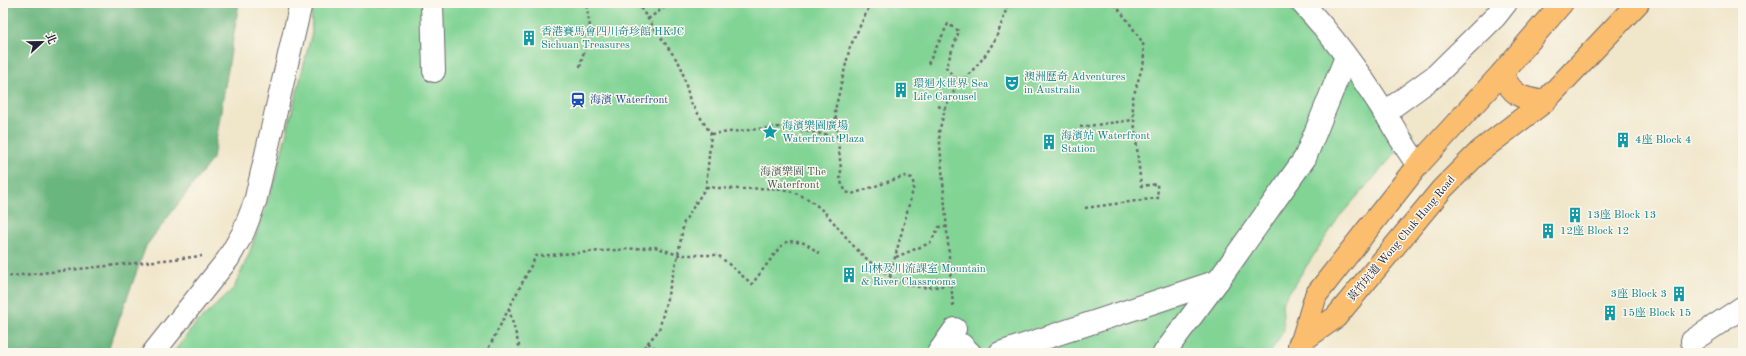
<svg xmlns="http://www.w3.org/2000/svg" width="1746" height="356" viewBox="0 0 1746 356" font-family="'Old Standard TT','Noto Serif TC',serif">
	<rect width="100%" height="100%" fill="#fbf7ec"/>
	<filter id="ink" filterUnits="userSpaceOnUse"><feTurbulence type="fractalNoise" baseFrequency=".025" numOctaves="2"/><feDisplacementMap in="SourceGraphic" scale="8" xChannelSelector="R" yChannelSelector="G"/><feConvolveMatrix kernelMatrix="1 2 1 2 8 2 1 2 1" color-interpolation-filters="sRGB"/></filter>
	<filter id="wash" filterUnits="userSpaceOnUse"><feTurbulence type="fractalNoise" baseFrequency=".012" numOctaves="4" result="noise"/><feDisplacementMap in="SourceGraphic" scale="16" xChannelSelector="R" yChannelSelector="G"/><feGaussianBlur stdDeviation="0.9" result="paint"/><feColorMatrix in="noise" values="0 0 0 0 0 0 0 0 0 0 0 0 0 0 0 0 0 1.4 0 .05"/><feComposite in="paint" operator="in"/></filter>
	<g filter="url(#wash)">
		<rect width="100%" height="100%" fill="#f0e6ca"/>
		<path fill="#82d495" stroke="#527b68" d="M311,3H1286L1413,133L1339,217L1282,303L1284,330L1270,353H173L194,326L234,288L249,254L274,183L312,32Z"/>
		<path fill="#69b67e" stroke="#466c5c" d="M3,3H239L213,158L146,246L107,353H3Z"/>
	</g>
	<g filter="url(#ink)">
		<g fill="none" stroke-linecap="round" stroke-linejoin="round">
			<defs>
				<g id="minor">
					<path d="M432,3L434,71"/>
					<path d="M1302,3C1333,36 1361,75 1385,113C1396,131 1405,148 1418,165"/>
					<path d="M1384,113L1435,76L1495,17L1506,3"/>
					<path d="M1692,341L1743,307"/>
					<path d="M945,345H962L970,353"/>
					<path d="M153,353L228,259L243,233L255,202L301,3"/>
					<path d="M938,353L955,329"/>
					<path d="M1000,353L1218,281"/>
					<path d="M1164,353L1218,281L1305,158L1346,57"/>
				</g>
				<g id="major">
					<path d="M1502,73C1512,96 1521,98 1544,102"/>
					<path d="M1302,341L1336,317L1442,189L1480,151L1544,102L1638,3"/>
					<path d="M1299,345L1302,341L1316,295L1418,165L1502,73L1562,3"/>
				</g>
			</defs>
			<use href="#minor" stroke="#6a676d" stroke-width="24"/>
			<use href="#major" stroke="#6a676d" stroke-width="24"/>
			<g stroke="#6a676d" stroke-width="2.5" stroke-dasharray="3 3" stroke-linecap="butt">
				<path d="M637,3L681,66L690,101L711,134L706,187L684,222L678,255L659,330L639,353"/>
				<path d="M871,3L850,47L835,110L841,170L840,180L846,192L852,194L905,176L912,178L914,186L890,276"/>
				<path d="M648,19L670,3"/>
				<path d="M928,64L948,24L959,31L946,67L960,85"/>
				<path d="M580,67L590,27L586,3"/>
				<path d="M938,106L945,109"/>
				<path d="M1080,127L1133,120"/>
				<path d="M711,134L776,127L837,136"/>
				<path d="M706,187C719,188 732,189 745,189C767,188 782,186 802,196C821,205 833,222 846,237C860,255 887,279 909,285C923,289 937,287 951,284"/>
				<path d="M1085,208L1158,198L1157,184L1141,186L1132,101L1144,61L1143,43L1128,21L1116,6L1111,3"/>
				<path d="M896,257L930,243L939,227H946"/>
				<path d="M3,277L202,256"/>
				<path d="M953,306L939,132C942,121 944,110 949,100C958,82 975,70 986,54C997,39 1003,21 1008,3"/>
				<path d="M509,309L521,353"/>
				<path d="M648,343L660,352"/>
				<path d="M486,353L536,256L655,247L678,255H718L752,284L780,247L788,241L805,243L819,253"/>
			</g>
			<use href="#minor" stroke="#fff" stroke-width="22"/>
			<use href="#major" stroke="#fbbd6e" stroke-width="22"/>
		</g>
	</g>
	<defs>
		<symbol id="building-bare" viewBox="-9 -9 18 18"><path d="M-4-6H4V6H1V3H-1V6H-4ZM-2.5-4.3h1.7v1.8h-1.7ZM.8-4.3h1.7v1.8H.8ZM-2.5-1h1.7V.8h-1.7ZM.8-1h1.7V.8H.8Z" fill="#0f9aa8" stroke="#fbf7ec" stroke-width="2.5" paint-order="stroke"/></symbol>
		<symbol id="theatre-bare" viewBox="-9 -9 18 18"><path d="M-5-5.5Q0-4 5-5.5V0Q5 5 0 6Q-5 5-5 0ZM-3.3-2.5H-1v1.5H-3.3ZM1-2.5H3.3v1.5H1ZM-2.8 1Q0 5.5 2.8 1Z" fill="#0f9aa8" stroke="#fbf7ec" stroke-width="2.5" paint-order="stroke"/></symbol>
		<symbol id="station-bare" viewBox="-9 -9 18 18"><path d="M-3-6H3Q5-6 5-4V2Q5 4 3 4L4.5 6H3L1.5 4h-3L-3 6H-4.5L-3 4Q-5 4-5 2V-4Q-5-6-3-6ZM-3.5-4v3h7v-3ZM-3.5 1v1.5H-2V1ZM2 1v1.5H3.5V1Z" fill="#1a4fb4" stroke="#fbf7ec" stroke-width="2.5" paint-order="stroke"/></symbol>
		<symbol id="sight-bare" viewBox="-9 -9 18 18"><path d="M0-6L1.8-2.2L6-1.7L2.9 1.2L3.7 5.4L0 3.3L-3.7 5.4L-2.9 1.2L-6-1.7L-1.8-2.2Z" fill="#0f9aa8" stroke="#fbf7ec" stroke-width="2.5" paint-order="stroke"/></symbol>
	</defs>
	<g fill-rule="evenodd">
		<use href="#building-bare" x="518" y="27" width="22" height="22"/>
		<use href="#theatre-bare" x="1001" y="72" width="22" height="22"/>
		<use href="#building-bare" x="890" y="79" width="22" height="22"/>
		<use href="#station-bare" x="567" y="89" width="22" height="22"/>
		<use href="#sight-bare" x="759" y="121" width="22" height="22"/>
		<use href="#building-bare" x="1612" y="129" width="22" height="22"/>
		<use href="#building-bare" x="1038" y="131" width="22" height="22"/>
		<use href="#building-bare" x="1564" y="204" width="22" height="22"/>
		<use href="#building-bare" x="1537" y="220" width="22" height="22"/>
		<use href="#building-bare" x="838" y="264" width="22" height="22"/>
		<use href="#building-bare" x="1668" y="283" width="22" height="22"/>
		<use href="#building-bare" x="1599" y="302" width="22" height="22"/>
	</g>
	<g text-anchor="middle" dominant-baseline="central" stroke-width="3" stroke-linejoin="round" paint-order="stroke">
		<g font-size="11" fill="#0d838f" stroke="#fbf7ec" text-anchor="start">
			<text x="541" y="32">香港賽馬會四川奇珍館 HKJC<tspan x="541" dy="13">Sichuan Treasures</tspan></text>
			<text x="1024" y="77">澳洲歷奇 Adventures<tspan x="1024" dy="13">in Australia</tspan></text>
			<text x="913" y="84">環迴水世界 Sea<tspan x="913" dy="13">Life Carousel</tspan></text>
			<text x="782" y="126">海濱樂園廣場<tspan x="782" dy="13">Waterfront Plaza</tspan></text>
			<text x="1061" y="136">海濱站 Waterfront<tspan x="1061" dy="13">Station</tspan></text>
			<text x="1635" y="140">4座 Block 4</text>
			<text x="1587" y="215">13座 Block 13</text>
			<text x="1560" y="231">12座 Block 12</text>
			<text x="861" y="269">山林及川流課室 Mountain<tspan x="861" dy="13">&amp; River Classrooms</tspan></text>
			<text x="1667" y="294" text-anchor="end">3座 Block 3</text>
			<text x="1622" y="313">15座 Block 15</text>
		</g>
		<g font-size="11" fill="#164399" stroke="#fbf7ec" text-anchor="start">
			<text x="590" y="100">海濱 Waterfront</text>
		</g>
		<g font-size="11" fill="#3f5756" stroke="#fbf7ec">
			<text x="793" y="172">海濱樂園 The<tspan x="793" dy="13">Waterfront</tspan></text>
		</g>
		<g font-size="11" fill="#22223b" stroke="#fbf7ec">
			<text transform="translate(1402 239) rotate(-50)">黃竹坑道 Wong Chuk Hang Road</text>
		</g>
	</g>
	<rect width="1746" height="356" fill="none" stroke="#fbf7ec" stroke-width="16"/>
	<g transform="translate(42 42) rotate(68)" stroke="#fbf7ec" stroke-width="3" paint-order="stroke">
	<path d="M0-3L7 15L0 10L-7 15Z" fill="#22223b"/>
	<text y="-6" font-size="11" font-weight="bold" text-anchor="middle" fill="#22223b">北</text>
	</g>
</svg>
